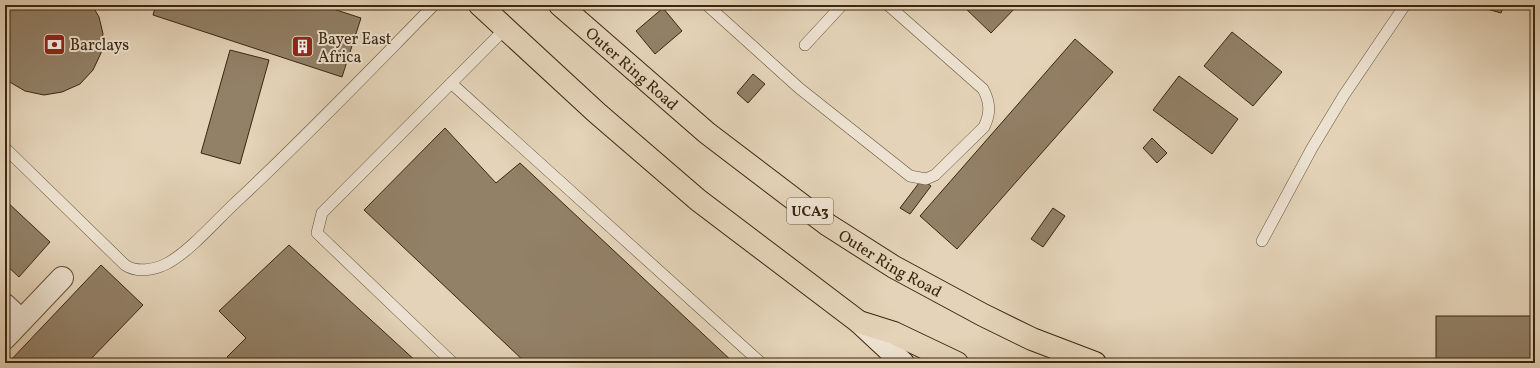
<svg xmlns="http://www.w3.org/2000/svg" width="1540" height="368" viewBox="0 0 1540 368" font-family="Vollkorn,serif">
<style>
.building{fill:#928067;stroke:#3a270f}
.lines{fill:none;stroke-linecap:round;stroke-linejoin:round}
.lane-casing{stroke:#645239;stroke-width:12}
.street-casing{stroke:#645239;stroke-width:24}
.secondary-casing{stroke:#3a270f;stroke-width:24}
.primary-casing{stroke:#3a270f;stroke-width:24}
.lane{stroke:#ede2d1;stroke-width:11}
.street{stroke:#ede2d1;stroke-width:22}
.secondary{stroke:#ede2d1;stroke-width:22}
.primary{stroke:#e4d3b8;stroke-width:22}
.labels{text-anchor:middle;stroke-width:4;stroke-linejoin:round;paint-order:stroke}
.shield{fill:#ede2d1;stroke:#705f49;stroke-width:1}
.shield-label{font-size:15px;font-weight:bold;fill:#3a270f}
.poi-label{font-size:16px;fill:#3a270f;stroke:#ede2d1;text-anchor:start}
.street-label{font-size:16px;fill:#3a270f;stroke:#ede2d1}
</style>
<rect width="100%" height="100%" fill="#e4d3b8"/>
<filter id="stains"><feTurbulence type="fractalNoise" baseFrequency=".005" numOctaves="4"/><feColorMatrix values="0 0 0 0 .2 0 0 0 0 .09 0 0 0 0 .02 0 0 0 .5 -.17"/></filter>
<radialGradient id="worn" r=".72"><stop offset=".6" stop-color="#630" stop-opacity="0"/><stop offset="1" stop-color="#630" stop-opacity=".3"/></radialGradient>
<g class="building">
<path d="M5 5H92L99 17 103 34 101 53 93 70 80 84 62 92 44 95 25 91 8 81 5 77Z"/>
<path d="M156 5H321L361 18 342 77 153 15Z"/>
<path d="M962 5H1018L991 33Z"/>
<path d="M1473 5H1504L1501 13Z"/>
<path d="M663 8 682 31 655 54 636 31Z"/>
<path d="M1232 32 1282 72 1253 106 1204 66Z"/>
<path d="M1075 39 1113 72 957 249 920 216Z"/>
<path d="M230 50 269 60 240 164 201 153Z"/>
<path d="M753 74 765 84 748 103 737 93Z"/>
<path d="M1179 76 1238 119 1212 154 1153 110Z"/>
<path d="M445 128 496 183 520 163 734 363H526L364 210Z"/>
<path d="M1152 138 1167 153 1157 163 1143 148Z"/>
<path d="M922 179 931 186 910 214 900 208Z"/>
<path d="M5 200 50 242 19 277 5 264Z"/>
<path d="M1053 208 1065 216 1043 247 1031 239Z"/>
<path d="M289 245 418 363H233L227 357 246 338 219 311Z"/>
<path d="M101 265 143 305 87 363H8Z"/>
<rect x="1436" y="316" width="99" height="47"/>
</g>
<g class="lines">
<defs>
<g id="lane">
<path d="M707 5 799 88 910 176 926 179 935 175 984 127C991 113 990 102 983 89L888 5"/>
<path d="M805 45 842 5"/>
<path d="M451 83 761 363"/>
<path d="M5 148 125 265C137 273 154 270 166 264 188 253 215 222 234 204 303 140 368 72 434 5"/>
<path d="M1262 241 1312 148 1344 95 1405 5"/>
<path d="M453 363 317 233 322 213 505 29"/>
</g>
<g id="street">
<path d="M5 305 21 320"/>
<path d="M5 338 62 278"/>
</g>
<path id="secondary" d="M859 322 903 363"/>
<g id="primary">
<path d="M480 5 597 113 698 200 859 322 894 333 957 363"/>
<path id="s1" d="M560 5 707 133 828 225 894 267 983 315 1032 339 1095 363"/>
</g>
</defs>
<use href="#lane" class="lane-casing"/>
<use href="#street" class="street-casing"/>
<use href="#secondary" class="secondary-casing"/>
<use href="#primary" class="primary-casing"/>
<use href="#lane" class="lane"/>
<use href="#street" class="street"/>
<use href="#secondary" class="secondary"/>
<use href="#primary" class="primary"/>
</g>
<defs>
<symbol id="bank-square" viewBox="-11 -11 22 22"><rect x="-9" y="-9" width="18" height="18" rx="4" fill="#8f2418" stroke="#ede2d1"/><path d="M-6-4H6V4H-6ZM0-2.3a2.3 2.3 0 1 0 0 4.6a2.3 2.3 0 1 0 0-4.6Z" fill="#fff"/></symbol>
<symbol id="building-square" viewBox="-11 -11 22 22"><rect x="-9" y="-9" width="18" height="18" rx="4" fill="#8f2418" stroke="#ede2d1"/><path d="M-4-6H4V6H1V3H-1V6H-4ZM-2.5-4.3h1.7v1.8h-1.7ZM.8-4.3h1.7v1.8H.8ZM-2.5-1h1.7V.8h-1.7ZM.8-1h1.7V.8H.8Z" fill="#fff"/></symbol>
</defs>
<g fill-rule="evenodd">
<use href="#bank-square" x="42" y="32" width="25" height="25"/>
<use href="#building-square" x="290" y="34" width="25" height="25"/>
</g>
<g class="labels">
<rect class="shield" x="787" y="198" width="46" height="26" rx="3"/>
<g class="shield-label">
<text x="810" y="216">UCA3</text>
</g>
<g class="poi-label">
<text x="318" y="44">Bayer East<tspan x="318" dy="18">Africa</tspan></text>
<text x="70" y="50">Barclays</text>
</g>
<g class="street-label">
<text dy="6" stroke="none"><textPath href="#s1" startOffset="96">Outer Ring Road</textPath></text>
<text dy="6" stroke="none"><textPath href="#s1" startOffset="420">Outer Ring Road</textPath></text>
</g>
</g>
<rect width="1540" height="368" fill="none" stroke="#e4d3b8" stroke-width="20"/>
<rect x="6" y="6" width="1528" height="356" fill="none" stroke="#3a270f" stroke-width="2"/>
<rect x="10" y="10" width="1520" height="348" fill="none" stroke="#3a270f"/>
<rect width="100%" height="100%" filter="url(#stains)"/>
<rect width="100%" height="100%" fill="url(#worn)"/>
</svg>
